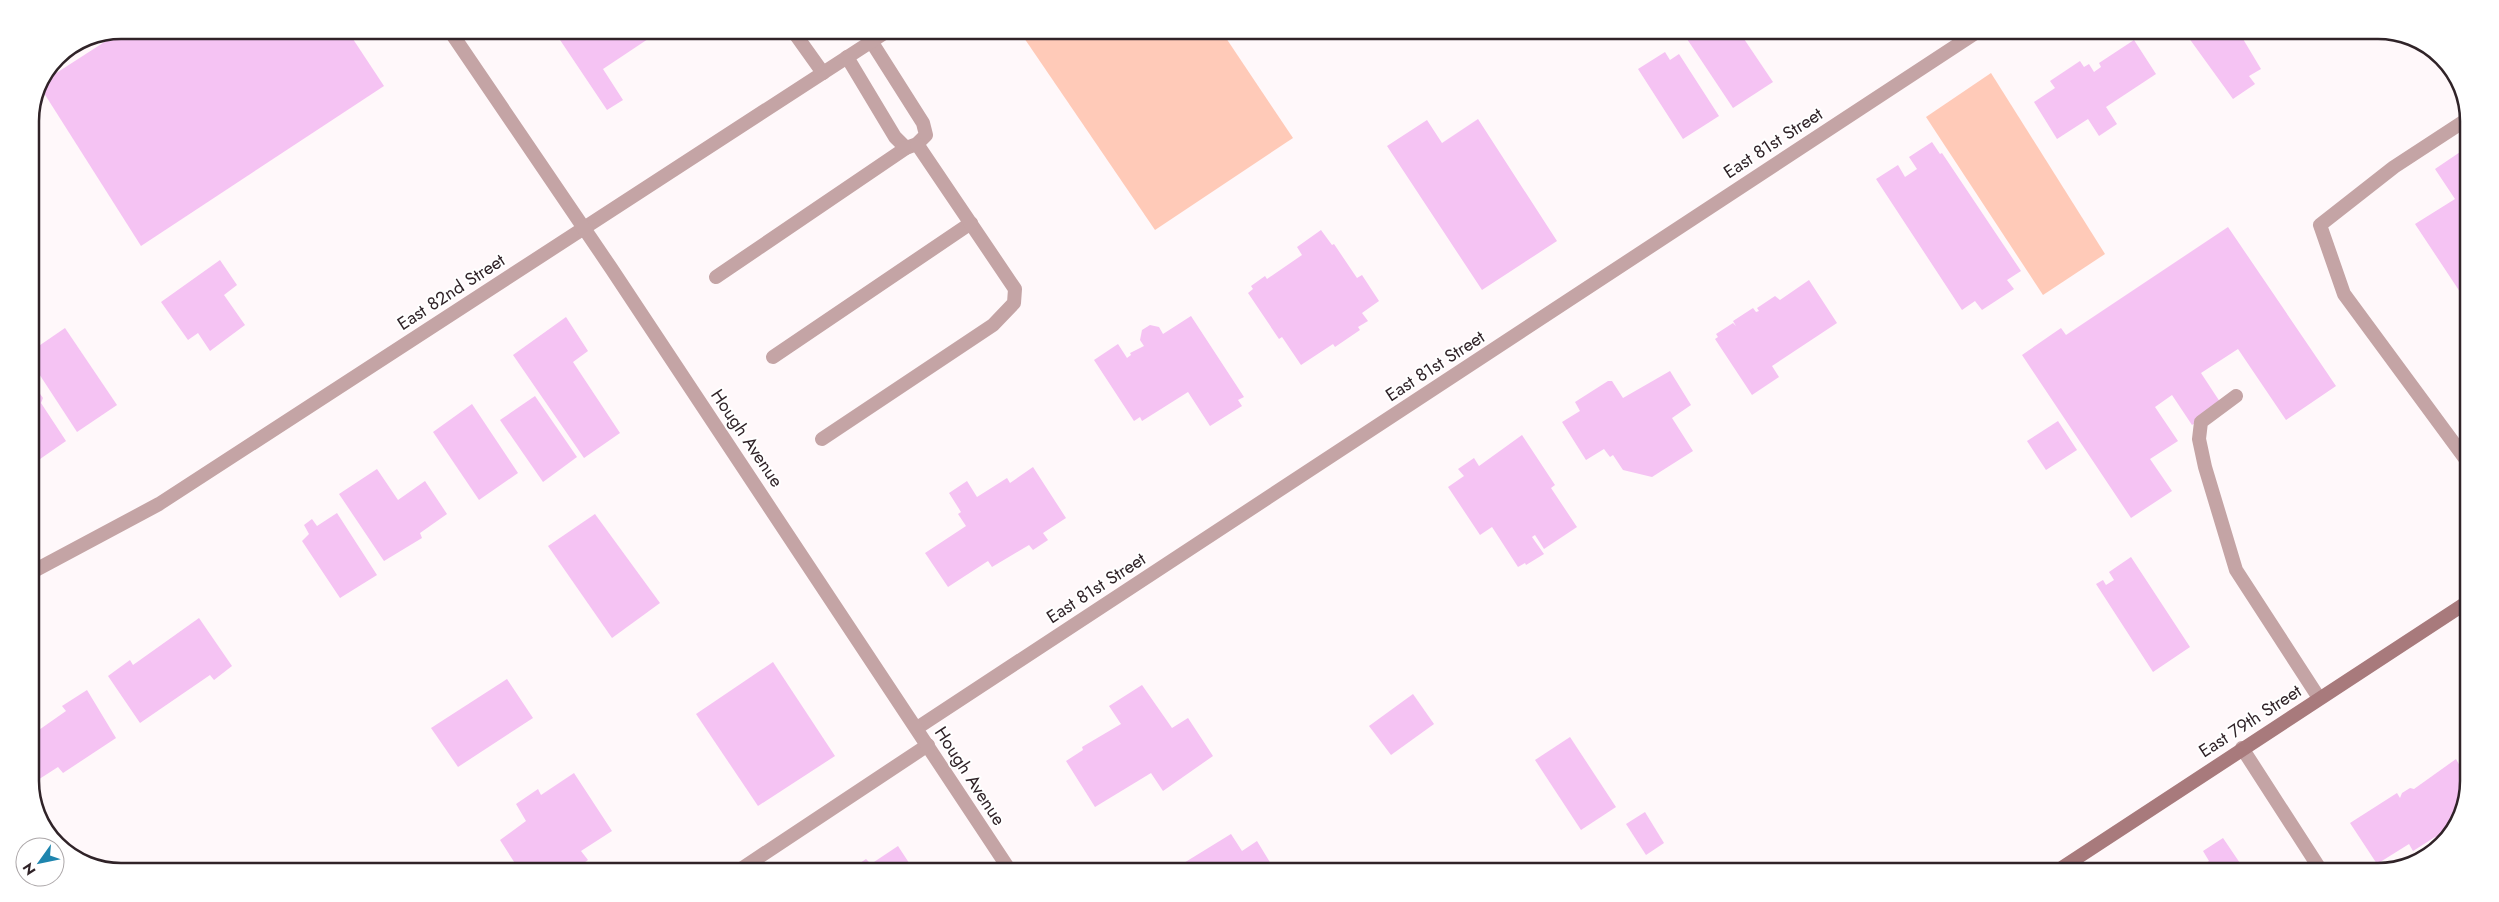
<svg xmlns="http://www.w3.org/2000/svg" width="2499" height="902" viewBox="0 0 2499 902" font-family="Jost,sans-serif">
<style>
.green{fill:#ffcab8}
.building{fill:#f5c3f3}
.lines{fill:none;stroke-linecap:round;stroke-linejoin:round}
.service{stroke:#c4a4a5;stroke-width:14}
.minor{stroke:#c4a4a5;stroke-width:14}
.tertiary{stroke:#c4a4a5;stroke-width:14}
.secondary{stroke:#a87a7c;stroke-width:14}
.labels{text-anchor:middle;stroke-width:4;stroke-linejoin:round;paint-order:stroke}
.street-label{font-size:18px;fill:#302328;stroke:#fff}
.rim{fill:none;stroke:#302328;stroke-width:2.5}
</style>
<rect width="100%" height="100%" fill="#fff8fa"/>
<g class="green">
<path d="M1020 32H1222L1293 138 1155 230Z"/>
<path d="M1991 73 2105 254 2043 295 1926 117Z"/>
</g>
<g class="building">
<path d="M123 30H347L384 86 141 246 42 90 47 79Z"/>
<path d="M554 31H660L603 69 623 100 607 110Z"/>
<path d="M1683 33H1740L1773 82 1733 108Z"/>
<path d="M2186 34H2240L2261 69 2249 76 2255 84 2233 99Z"/>
<path d="M2134 40 2156 74 2106 107 2117 124 2099 136 2088 119 2057 139 2034 102 2055 88 2050 81 2080 61 2084 67 2089 64 2094 72 2101 67 2099 63Z"/>
<path d="M1665 52 1670 60 1679 54 1719 116 1683 139 1638 69Z"/>
<path d="M1478 119 1557 241 1482 290 1387 146 1427 120 1442 143Z"/>
<path d="M1932 142 1940 154 1942 153 2021 271 2007 280 2014 289 1982 310 1975 301 1962 310 1876 179 1898 165 1905 177 1917 169 1909 157Z"/>
<path d="M2469 146 2468 304 2415 224 2455 199 2435 169Z"/>
<path d="M2228 227 2336 386 2286 420 2238 349 2201 373 2222 405 2192 425 2172 395 2155 407 2178 441 2150 459 2172 491 2131 518 2022 355 2061 328 2066 335Z"/>
<path d="M1321 230 1332 245 1334 244 1357 278 1362 275 1379 301 1362 313 1368 321 1358 327 1360 330 1335 347 1333 344 1301 365 1282 337 1279 339 1248 293 1253 289 1251 286 1265 276 1267 279 1302 255 1297 247Z"/>
<path d="M220 260 237 285 224 295 245 325 210 351 198 333 188 340 161 302Z"/>
<path d="M1809 280 1837 323 1772 366 1779 377 1752 395 1715 339 1718 337 1716 334 1733 323 1736 326 1733 321 1753 308 1756 312 1759 311 1757 308 1775 296 1780 300Z"/>
<path d="M1191 316 1244 397 1238 400 1242 406 1210 426 1188 392 1142 421 1140 417 1134 421 1094 360 1118 344 1127 358 1131 355 1130 353 1144 346 1140 340 1142 330 1150 325 1159 327 1163 334Z"/>
<path d="M566 317 588 351 573 362 620 433 584 458 513 355Z"/>
<path d="M65 328 117 405 77 432 30 360V352Z"/>
<path d="M1670 371 1691 405 1672 418 1693 451 1652 477 1623 470 1613 455 1610 457 1604 449 1586 460 1562 422 1580 411 1575 402 1608 381H1612L1623 398Z"/>
<path d="M30 380 43 398 41 403 66 441 30 466Z"/>
<path d="M535 396 577 457 543 482 500 420Z"/>
<path d="M472 404 518 473 479 500 433 432Z"/>
<path d="M2058 421 2077 450 2046 470 2027 441Z"/>
<path d="M1522 435 1555 485 1551 488 1577 527 1544 549 1535 535 1532 537 1544 554 1526 565 1525 563 1518 567 1492 527 1480 535 1448 487 1464 476 1458 469 1474 458 1479 466Z"/>
<path d="M1033 467 1066 518 1043 533 1048 540 1033 550 1029 545 992 567 988 561 948 587 925 553 966 526 958 514 961 512 949 493 967 481 977 497 1007 478 1010 483Z"/>
<path d="M377 469 398 500 425 481 447 514 420 533 422 538 384 561 339 494Z"/>
<path d="M337 513 377 575 340 598 302 541 309 534 304 525 312 519 317 526Z"/>
<path d="M595 514 660 603 612 638 548 546Z"/>
<path d="M2131 557 2190 647 2153 672 2096 584 2103 580 2106 585 2114 580 2109 572Z"/>
<path d="M199 618 232 666 214 680 210 675 140 723 108 676 130 660 133 665Z"/>
<path d="M773 662 835 756 758 806 696 714Z"/>
<path d="M507 679 533 718 458 767 431 728Z"/>
<path d="M1142 685 1172 728 1188 718 1213 756 1163 791 1151 773 1095 807 1066 761 1083 750 1082 747 1121 724 1109 706Z"/>
<path d="M87 690 116 738 63 773 58 767 30 785V729L33 728 36 732 66 711 62 706Z"/>
<path d="M1413 694 1434 724 1391 755 1369 726Z"/>
<path d="M1570 737 1616 807 1581 830 1535 760Z"/>
<path d="M2456 759 2464 773V810L2440 844 2435 837 2413 851 2409 844 2377 864 2350 823 2397 793 2400 798 2402 793 2410 788 2414 789Z"/>
<path d="M574 773 612 831 581 851 588 860 577 868 574 864 568 868H518L500 840 526 821 516 804 538 789 541 795Z"/>
<path d="M1645 812 1664 843 1646 855 1626 824Z"/>
<path d="M1231 834 1242 851 1257 841 1271 864 1262 870 1174 869Z"/>
<path d="M2223 838 2246 872H2192L2209 861 2203 851Z"/>
<path d="M898 846 913 869H851L866 859 871 864Z"/>
</g>
<g class="lines">
<g class="service">
<path d="M793 31 823 73"/>
<path d="M847 57 895 137 906 148 917 144 926 135 923 123 871 41"/>
<path d="M716 277 906 148"/>
<path d="M773 357 971 223"/>
<path d="M2236 396 2201 422 2199 439 2205 467 2236 570 2319 698"/>
<path d="M822 439 993 325 1014 303 1015 289 917 144"/>
<path d="M2467 461 2344 294 2320 225 2394 167 2469 118"/>
</g>
<g class="minor">
<path d="M30 573 159 504 886 32"/>
<path d="M917 728 1974 34"/>
<path d="M2242 748 2322 872"/>
<path d="M741 869 928 745"/>
</g>
<path class="tertiary" d="M450 31 611 268 1009 869"/>
<path class="secondary" d="M2057 871 2466 603"/>
</g>
<g class="labels">
<g class="street-label">
<text transform="translate(1773 143) rotate(-33)" y="6">East 81st Street</text>
<text transform="translate(451 292) rotate(-33)" y="6">East 82nd Street</text>
<text transform="translate(1435 366) rotate(-33)" y="6">East 81st Street</text>
<text transform="translate(747 438) rotate(56)" y="6">Hough Avenue</text>
<text transform="translate(1096 588) rotate(-33)" y="6">East 81st Street</text>
<text transform="translate(2250 721) rotate(-33)" y="6">East 79th Street</text>
<text transform="translate(970 776) rotate(57)" y="6">Hough Avenue</text>
</g>
</g>
<path d="M0 0H2499V902H0ZM121 39H2378A82 82 0 0 1 2460 121V781A82 82 0 0 1 2378 863H121A82 82 0 0 1 39 781V121A82 82 0 0 1 121 39Z" fill="#fff" fill-rule="evenodd"/>
<path class="rim" d="M121 39H2378A82 82 0 0 1 2460 121V781A82 82 0 0 1 2378 863H121A82 82 0 0 1 39 781V121A82 82 0 0 1 121 39Z"/>
<g transform="translate(40 862) rotate(237)"><circle r="24" fill="#ffffff" stroke="#aca7a9"/>
<path d="M0-4L9 19L0 12L-9 19Z" fill="#1e85ae"/>
<text y="-8" font-size="14" font-weight="bold" text-anchor="middle" fill="#302328">N</text>
</g>
</svg>
